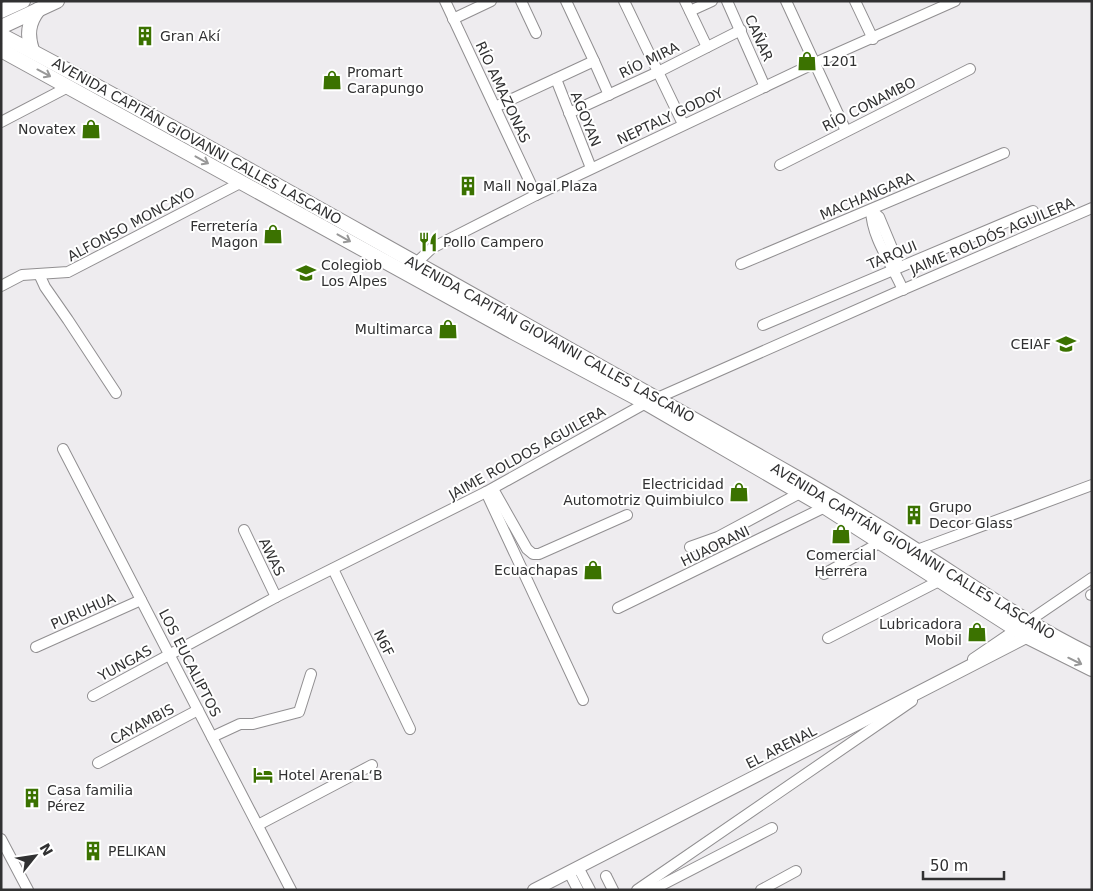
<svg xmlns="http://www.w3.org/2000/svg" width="1093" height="891" viewBox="0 0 1093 891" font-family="'DejaVu Sans',sans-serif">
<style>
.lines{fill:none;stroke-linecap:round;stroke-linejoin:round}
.minor-casing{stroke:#918f91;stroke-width:12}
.tertiary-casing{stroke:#918f91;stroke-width:14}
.secondary-casing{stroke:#918f91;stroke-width:16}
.minor{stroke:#fff;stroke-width:10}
.tertiary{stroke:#fff;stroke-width:12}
.secondary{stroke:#fff;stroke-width:14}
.oneway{stroke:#989898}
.labels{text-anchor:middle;stroke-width:4;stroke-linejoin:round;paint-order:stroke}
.poi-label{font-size:14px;fill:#313132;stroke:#fff;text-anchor:start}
.street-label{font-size:14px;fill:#313132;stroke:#fff}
</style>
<rect width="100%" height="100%" fill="#eeecef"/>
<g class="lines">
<defs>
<g id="minor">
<path d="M445 1 536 195"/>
<path d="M521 1 536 33"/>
<path d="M566 1 594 61 609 95"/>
<path d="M624 1 683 124"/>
<path d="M685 1 707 47"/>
<path d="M727 1 765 87"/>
<path d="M786 1 846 131"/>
<path d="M855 1 873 39"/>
<path d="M690 11 712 1"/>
<path d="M453 19 491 1"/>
<path d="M556 79 591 168"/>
<path d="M495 107 594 61"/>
<path d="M569 113 658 72 741 30"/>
<path d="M1 122 70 86"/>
<path d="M780 165 970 69"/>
<path d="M871 210C872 239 892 264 903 290"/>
<path d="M871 210 879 217 897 260 894 269"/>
<path d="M741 264 1004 153"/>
<path d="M412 267 432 248 536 195 815 63 955 1"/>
<path d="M39 274 45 287 68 320 116 393"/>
<path d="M1 286 22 275 68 272 242 182"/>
<path d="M763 325 1033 211"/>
<path d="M63 449 291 890"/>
<path d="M493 489 527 549 533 554H539L627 515"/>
<path d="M486 492 583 700"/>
<path d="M244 530 276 597"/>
<path d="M690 547 718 537 800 493"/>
<path d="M917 550 1092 485"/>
<path d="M333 569 410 729"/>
<path d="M824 574 881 542"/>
<path d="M1091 595H1092"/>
<path d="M618 608 825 507"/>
<path d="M828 638 941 580"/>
<path d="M36 647 141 600"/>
<path d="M973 659 1092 578"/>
<path d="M93 696 276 597 486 492 646 403 895 293 1092 208"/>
<path d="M212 737 240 724H253L299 712 311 674"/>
<path d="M98 763 198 710"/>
<path d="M258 825 372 765"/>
<path d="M1 839 28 890"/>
<path d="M578 867 590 890"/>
<path d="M569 872 578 890"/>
<path d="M606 876 613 890"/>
<path d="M637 890 912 701"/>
<path d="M652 890 772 828"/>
<path d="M761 890 796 871"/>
</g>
<path id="tertiary" d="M534 890 1034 633"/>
<g id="secondary">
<path d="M1 11 23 1"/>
<path d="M1 27 57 1"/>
<path d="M1 35C146 111 289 192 432 272 557 343 682 412 806 483 844 505 882 528 919 552 977 589 1030 626 1092 656"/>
<path d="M1 50 515 333 646 403 825 507 1028 637 1092 669"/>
<path d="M32 50C27 35 28 23 38 10"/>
</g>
</defs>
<use href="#minor" class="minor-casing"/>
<use href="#tertiary" class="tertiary-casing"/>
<use href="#secondary" class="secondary-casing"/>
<use href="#minor" class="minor"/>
<use href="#tertiary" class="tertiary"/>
<use href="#secondary" class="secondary"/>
</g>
<defs><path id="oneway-shaft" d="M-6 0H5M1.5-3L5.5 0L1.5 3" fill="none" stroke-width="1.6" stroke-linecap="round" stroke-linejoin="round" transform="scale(1.25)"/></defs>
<g class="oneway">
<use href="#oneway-shaft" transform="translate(44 73) rotate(28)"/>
<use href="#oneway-shaft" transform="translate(202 160) rotate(29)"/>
<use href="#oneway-shaft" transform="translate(344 238) rotate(29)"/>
<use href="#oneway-shaft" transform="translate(1075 661) rotate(26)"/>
</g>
<defs>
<symbol id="building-bare" viewBox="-9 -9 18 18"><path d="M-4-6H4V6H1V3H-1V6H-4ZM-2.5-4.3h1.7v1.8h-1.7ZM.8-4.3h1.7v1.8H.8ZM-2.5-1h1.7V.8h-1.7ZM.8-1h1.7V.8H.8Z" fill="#3b7200" stroke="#fff" stroke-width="2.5" paint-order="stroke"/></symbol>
<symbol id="shop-bare" viewBox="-9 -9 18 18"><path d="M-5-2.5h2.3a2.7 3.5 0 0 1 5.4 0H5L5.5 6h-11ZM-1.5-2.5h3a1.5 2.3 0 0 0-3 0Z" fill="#3b7200" stroke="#fff" stroke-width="2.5" paint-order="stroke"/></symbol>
<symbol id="restaurant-bare" viewBox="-9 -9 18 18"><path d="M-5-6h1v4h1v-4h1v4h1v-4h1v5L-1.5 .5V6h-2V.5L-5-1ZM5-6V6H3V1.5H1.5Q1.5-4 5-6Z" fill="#3b7200" stroke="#fff" stroke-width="2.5" paint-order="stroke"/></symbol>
<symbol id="school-bare" viewBox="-9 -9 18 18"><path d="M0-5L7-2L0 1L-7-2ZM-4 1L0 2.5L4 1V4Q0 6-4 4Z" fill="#3b7200" stroke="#fff" stroke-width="2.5" paint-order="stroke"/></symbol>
<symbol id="hotel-bare" viewBox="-9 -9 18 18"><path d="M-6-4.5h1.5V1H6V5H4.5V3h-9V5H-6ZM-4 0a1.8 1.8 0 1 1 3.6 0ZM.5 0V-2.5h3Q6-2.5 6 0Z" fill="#3b7200" stroke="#fff" stroke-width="2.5" paint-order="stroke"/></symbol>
</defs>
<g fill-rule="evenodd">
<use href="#building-bare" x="131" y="22" width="28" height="28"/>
<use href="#shop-bare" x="793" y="47" width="28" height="28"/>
<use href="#shop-bare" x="318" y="66" width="28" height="28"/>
<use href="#shop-bare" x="77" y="115" width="28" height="28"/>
<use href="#building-bare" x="454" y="172" width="28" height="28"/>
<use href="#shop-bare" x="259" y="220" width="28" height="28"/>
<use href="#restaurant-bare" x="414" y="228" width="28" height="28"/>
<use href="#school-bare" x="292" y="259" width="28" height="28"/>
<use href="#shop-bare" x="434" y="315" width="28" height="28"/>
<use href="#school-bare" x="1052" y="330" width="28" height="28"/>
<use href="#shop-bare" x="725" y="478" width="28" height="28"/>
<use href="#building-bare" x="900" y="501" width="28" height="28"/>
<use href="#shop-bare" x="827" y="520" width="28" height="28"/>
<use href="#shop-bare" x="579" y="556" width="28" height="28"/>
<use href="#shop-bare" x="963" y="618" width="28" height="28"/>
<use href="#hotel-bare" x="249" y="761" width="28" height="28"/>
<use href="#building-bare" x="18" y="784" width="28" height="28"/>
<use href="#building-bare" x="79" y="837" width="28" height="28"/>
</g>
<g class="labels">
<g class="poi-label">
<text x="160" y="41">Gran Akí</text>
<text x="822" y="66">1201</text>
<text x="347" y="77">Promart<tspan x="347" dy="16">Carapungo</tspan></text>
<text x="76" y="134" text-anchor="end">Novatex</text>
<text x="483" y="191">Mall Nogal Plaza</text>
<text x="258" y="231" text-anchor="end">Ferretería<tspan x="258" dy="16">Magon</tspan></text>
<text x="443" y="247">Pollo Campero</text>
<text x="321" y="270">Colegiob<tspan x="321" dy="16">Los Alpes</tspan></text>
<text x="433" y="334" text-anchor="end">Multimarca</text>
<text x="1051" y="349" text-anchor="end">CEIAF</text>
<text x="724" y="489" text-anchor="end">Electricidad<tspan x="724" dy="16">Automotriz Quimbiulco</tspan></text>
<text x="929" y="512">Grupo<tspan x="929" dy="16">Decor Glass</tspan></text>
<text x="841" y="560" text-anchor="middle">Comercial<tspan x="841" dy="16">Herrera</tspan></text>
<text x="578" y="575" text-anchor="end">Ecuachapas</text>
<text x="962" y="629" text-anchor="end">Lubricadora<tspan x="962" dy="16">Mobil</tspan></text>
<text x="278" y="780">Hotel ArenaL‘B</text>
<text x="47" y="795">Casa familia<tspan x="47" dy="16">Pérez</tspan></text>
<text x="108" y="856">PELIKAN</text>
</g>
<g class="street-label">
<text transform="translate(759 38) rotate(66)" y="5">CAÑAR</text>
<text transform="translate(649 60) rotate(-26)" y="5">RÍO MIRA</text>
<text transform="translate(503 92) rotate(65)" y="5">RÍO AMAZONAS</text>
<text transform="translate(869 104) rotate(-27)" y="5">RÍO CONAMBO</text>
<text transform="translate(670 116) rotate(-25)" y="5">NEPTALY GODOY</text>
<text transform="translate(586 119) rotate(68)" y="5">AGOYAN</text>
<text transform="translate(197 141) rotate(29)" y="5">AVENIDA CAPITÁN GIOVANNI CALLES LASCANO</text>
<text transform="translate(867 196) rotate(-23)" y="5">MACHANGARA</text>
<text transform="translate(131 224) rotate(-28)" y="5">ALFONSO MONCAYO</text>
<text transform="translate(992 236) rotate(-23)" y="5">JAIME ROLDÓS AGUILERA</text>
<text transform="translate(892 255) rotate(-23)" y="5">TARQUI</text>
<text transform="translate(550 339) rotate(29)" y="5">AVENIDA CAPITÁN GIOVANNI CALLES LASCANO</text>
<text transform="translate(527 453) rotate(-29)" y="5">JAIME ROLDOS AGUILERA</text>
<text transform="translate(715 546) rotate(-26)" y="5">HUAORANI</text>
<text transform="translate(913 551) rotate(31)" y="5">AVENIDA CAPITÁN GIOVANNI CALLES LASCANO</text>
<text transform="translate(272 557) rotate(64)" y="5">AWAS</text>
<text transform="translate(83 611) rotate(-24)" y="5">PURUHUA</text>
<text transform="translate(384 643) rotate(64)" y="5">N6F</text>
<text transform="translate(125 663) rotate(-29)" y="5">YUNGAS</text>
<text transform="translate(190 663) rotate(63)" y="5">LOS EUCALIPTOS</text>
<text transform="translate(142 724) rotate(-28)" y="5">CAYAMBIS</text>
<text transform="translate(781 747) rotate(-27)" y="5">EL ARENAL</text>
</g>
</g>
<rect width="1093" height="891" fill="none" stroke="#313132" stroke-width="5"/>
<g transform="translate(35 856) rotate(60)" stroke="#ffffff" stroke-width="4" paint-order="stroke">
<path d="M0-4L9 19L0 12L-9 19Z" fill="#313132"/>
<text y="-8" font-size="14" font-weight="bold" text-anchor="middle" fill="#313132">N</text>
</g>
<path d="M923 871v8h81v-8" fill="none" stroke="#313132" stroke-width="2.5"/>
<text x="930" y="871" font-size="15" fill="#313132" stroke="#ffffff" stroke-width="4" paint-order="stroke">50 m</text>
</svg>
